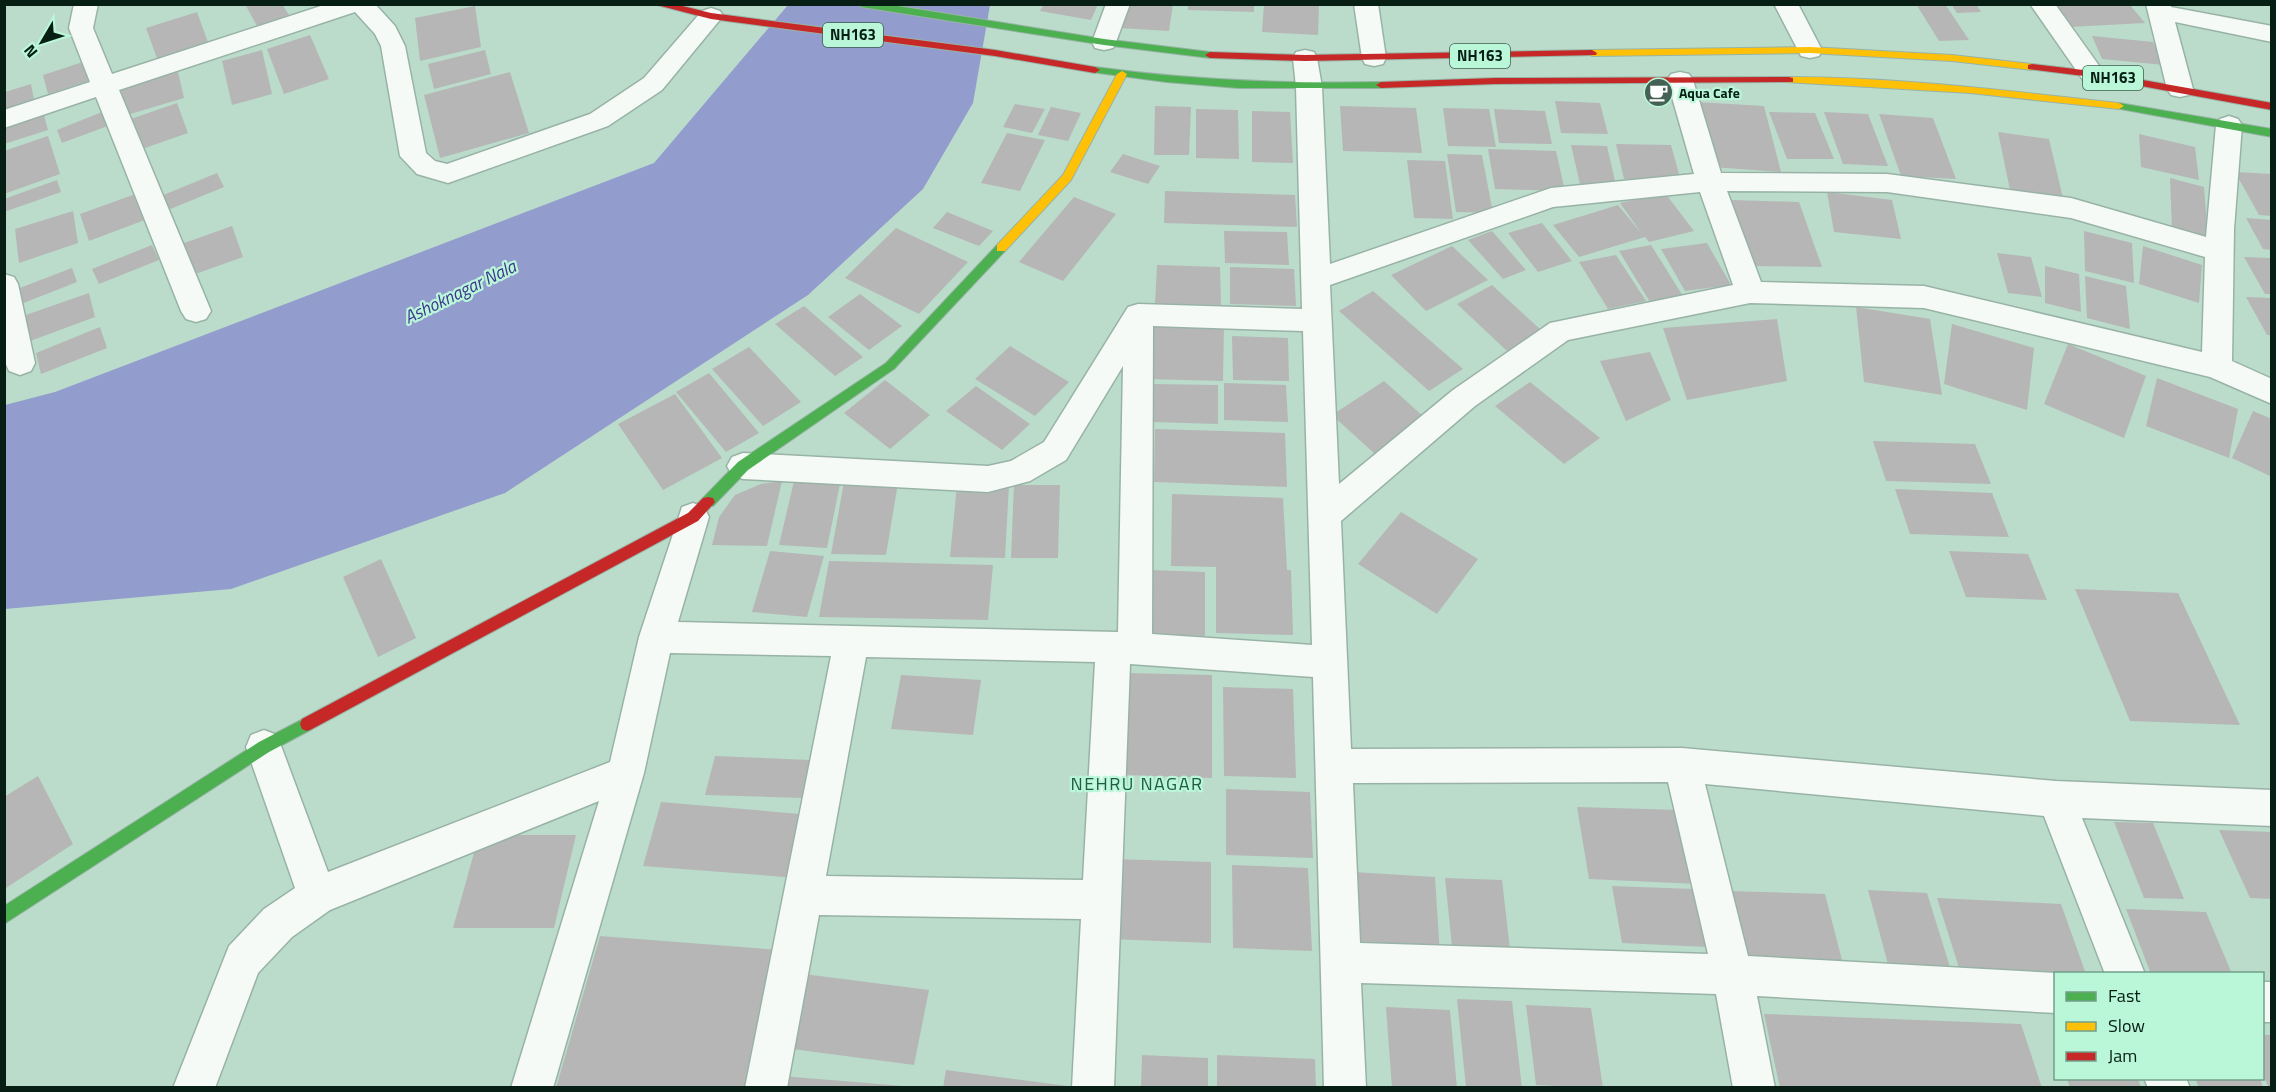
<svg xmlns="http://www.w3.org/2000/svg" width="2276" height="1092" viewBox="0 0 2276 1092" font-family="'Titillium Web',sans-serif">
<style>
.water{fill:#929ccd}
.building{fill:#b6b6b7}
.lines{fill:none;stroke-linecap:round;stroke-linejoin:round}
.street-casing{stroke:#98b3a6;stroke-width:3}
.fast-casing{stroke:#98b3a6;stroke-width:2}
.slow-casing{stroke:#98b3a6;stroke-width:2}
.jam-casing{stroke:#98b3a6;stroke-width:2}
.street{fill:#f5faf7;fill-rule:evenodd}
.fast{fill:#4caf50;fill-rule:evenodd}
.slow{fill:#ffc107;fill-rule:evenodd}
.jam{fill:#c62828;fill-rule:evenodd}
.labels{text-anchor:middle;stroke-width:4.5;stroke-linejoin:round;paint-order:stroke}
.far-poi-label{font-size:14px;font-weight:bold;fill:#061e14;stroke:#baf7d8;text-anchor:start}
.shield{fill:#baf7d8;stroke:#3c5f4f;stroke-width:1.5}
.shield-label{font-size:15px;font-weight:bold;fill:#061e14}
.water-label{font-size:18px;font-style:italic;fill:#3e3590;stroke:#baf7d8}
.neighbourhood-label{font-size:18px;letter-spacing:1.5px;fill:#205c42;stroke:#baf7d8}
</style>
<rect width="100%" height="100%" fill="#bbdccb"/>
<path class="water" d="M788 5H990L973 103 923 189 808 295 505 493 231 589 5 609V405L55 392 654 163Z"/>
<g class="building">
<path d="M245 4H282L289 15 257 26Z"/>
<path d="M1044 4H1098L1091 20 1040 11Z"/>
<path d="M1123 4H1173L1169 31 1119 28Z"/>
<path d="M1188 4H1254V12L1188 10Z"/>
<path d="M1264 4H1319L1318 35 1262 32Z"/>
<path d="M1916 4H1945L1969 40 1939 41Z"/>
<path d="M1951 4H1976L1981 12 1957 13Z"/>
<path d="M2052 5H2130L2145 23 2070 27Z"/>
<path d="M475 6 481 47 420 61 415 18Z"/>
<path d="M197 12 209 45 158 61 146 28Z"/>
<path d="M310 35 329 79 284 94 267 49Z"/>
<path d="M2092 36 2153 42 2164 65 2102 59Z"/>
<path d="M262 50 272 94 232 105 222 61Z"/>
<path d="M485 50 491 74 434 89 428 64Z"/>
<path d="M86 61 91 80 48 94 43 75Z"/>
<path d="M178 72 184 98 127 115 121 89Z"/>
<path d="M510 72 529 133 440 158 424 95Z"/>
<path d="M31 84 35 105 5 114V92Z"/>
<path d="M1555 101 1600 103 1608 134 1561 133Z"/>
<path d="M1697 102 1764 106 1781 172 1712 167Z"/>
<path d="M177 103 188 133 142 149 131 119Z"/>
<path d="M1015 104 1045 109 1032 133 1003 127Z"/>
<path d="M1155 106 1191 107 1189 155H1154Z"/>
<path d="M1340 106 1416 108 1422 153 1343 151Z"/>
<path d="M1051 107 1081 113 1068 141 1038 135Z"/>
<path d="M1443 108 1489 109 1496 147 1448 146Z"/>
<path d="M1196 109 1238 110 1239 159 1196 158Z"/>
<path d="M1494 109 1545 111 1552 144 1499 143Z"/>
<path d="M107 110 113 124 62 143 57 130Z"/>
<path d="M43 111 48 130 4 144V124Z"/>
<path d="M1252 111 1290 112 1293 163 1252 162Z"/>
<path d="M1769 112 1815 113 1834 159H1787Z"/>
<path d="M1824 112 1868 114 1888 166 1843 164Z"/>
<path d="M1879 114 1933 118 1956 179 1901 176Z"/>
<path d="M1998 132 2049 139 2063 198 2010 190Z"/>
<path d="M1007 133 1045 140 1020 191 981 183Z"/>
<path d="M2139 134 2195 147 2199 180 2141 167Z"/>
<path d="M48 136 60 174 4 194V151Z"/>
<path d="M1616 144 1671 145 1681 181 1624 179Z"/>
<path d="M1571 145 1607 146 1616 185 1580 184Z"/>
<path d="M1488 149 1556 151 1565 191 1495 189Z"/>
<path d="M1123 154 1160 166 1148 184 1110 172Z"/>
<path d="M1447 154 1482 155 1493 213 1456 212Z"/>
<path d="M1407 160 1445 161 1453 219 1414 218Z"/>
<path d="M2235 172 2272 174V216L2259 215Z"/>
<path d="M217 173 224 187 168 210 161 196Z"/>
<path d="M2170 178 2204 187 2208 238 2172 230Z"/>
<path d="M57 180 61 192 4 212V199Z"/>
<path d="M1165 191 1295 195 1297 227 1164 223Z"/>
<path d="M141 192 150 218 89 241 80 214Z"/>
<path d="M1827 192 1892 200 1901 239 1834 232Z"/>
<path d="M1665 193 1694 231 1649 242 1645 237 1579 257 1553 225 1618 205 1642 234 1620 203Z"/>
<path d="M1074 197 1116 214 1063 281 1019 262Z"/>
<path d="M1732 200 1799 202 1822 267 1754 266Z"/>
<path d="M73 211 78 243 19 263 15 229Z"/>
<path d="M947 212 993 231 979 246 933 228Z"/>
<path d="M2246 218 2272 220V250L2263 249Z"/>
<path d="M1542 223 1572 261 1538 272 1508 233Z"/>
<path d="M232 226 243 257 187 277 176 246Z"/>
<path d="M896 228 968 262 919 314 845 278Z"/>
<path d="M1224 231 1287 232 1289 265 1225 263Z"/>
<path d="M1492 231 1526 270 1503 279 1468 240Z"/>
<path d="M2084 231 2132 243 2134 283 2085 271Z"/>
<path d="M1707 243 1731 285 1685 291 1661 249Z"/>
<path d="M152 245 159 260 99 284 92 269Z"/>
<path d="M1651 245 1683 296 1650 302 1619 251Z"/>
<path d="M1452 246 1488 280 1426 311 1391 275Z"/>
<path d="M2143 246 2202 265 2199 303 2139 284Z"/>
<path d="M1997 253 2031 257 2042 297 2008 293Z"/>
<path d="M1616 255 1646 301 1608 309 1579 262Z"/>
<path d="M2244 257 2272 258V294H2265Z"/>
<path d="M1157 265 1220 267 1221 305 1155 304Z"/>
<path d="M2045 266 2079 274 2081 312 2045 303Z"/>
<path d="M1230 267 1294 269 1296 306 1230 304Z"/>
<path d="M72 268 77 282 21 304 17 289Z"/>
<path d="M2085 276 2126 286 2130 329 2087 318Z"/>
<path d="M1492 285 1542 331 1507 351 1457 304Z"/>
<path d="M1373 291 1463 369 1429 391 1339 311Z"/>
<path d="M89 293 95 317 22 344 17 318Z"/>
<path d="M860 294 902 326 869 350 828 317Z"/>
<path d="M2246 297 2272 298V335H2267Z"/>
<path d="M804 306 863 357 835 376 775 324Z"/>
<path d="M1856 307 1930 319 1942 395 1864 382Z"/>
<path d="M1777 319 1787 381 1687 400 1663 328Z"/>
<path d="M1952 324 2034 348 2027 410 1944 384Z"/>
<path d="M1146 325 1224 327 1223 381 1144 379Z"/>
<path d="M100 327 107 348 41 374 36 353Z"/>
<path d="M1232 336 1288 338 1289 381 1233 380Z"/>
<path d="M2068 344 2146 376 2124 438 2044 404Z"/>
<path d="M1010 346 1069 382 1035 416 975 379Z"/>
<path d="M749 347 801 402 763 426 712 369Z"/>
<path d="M1650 352 1671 400 1626 421 1600 361Z"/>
<path d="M709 373 759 433 726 452 676 392Z"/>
<path d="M2157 378 2238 409 2229 458 2146 426Z"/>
<path d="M885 380 930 415 890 449 844 413Z"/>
<path d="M1384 381 1425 418 1375 454 1332 415Z"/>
<path d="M1530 382 1600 438 1564 464 1495 406Z"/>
<path d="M1224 383 1286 385 1288 422 1224 420Z"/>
<path d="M1153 384 1218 385V424L1152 422Z"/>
<path d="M976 386 1030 424 1002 450 946 411Z"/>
<path d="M675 394 722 458 663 490 618 424Z"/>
<path d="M2253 411 2272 419V477L2232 458Z"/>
<path d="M1155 429 1285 433 1287 487 1154 482Z"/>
<path d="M1873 441 1975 444 1991 484 1886 481Z"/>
<path d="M782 481 767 546 712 545 719 517 735 495 761 484Z"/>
<path d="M794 481 840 484 827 548 779 545Z"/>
<path d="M844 482 898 483 886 555 831 554Z"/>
<path d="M957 485H1009L1005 558 950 557Z"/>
<path d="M1014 485H1060L1058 558H1011Z"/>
<path d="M1895 489 1992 493 2009 537 1910 534Z"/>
<path d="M1172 494 1283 498 1287 570H1291L1293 635 1216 633V567L1171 566Z"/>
<path d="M1401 512 1478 559 1437 614 1358 564Z"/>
<path d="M770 551 824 556 807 617 752 612Z"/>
<path d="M1949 551 2028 554 2047 600 1966 597Z"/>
<path d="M381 559 416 638 378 657 343 577Z"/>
<path d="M829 561 993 565 988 620 819 617Z"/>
<path d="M1151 570 1205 572V636L1148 634Z"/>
<path d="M2075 589 2178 593 2240 725 2130 721Z"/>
<path d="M1128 673 1212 675V778L1123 775Z"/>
<path d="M901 675 981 680 973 735 891 729Z"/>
<path d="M1223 687 1293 689 1296 778 1224 776Z"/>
<path d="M715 756 811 760 804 798 705 795Z"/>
<path d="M38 776 73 844 6 888 4 797Z"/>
<path d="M1226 789 1310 792 1313 858 1226 855Z"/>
<path d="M661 802 812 815 798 878 643 866Z"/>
<path d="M1577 807 1681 810 1697 884 1589 879Z"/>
<path d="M2114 822 2153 823 2184 899 2144 898Z"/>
<path d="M2219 830 2272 832V899L2250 898Z"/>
<path d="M479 835H576L554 928H453Z"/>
<path d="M1113 859 1211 862V943L1109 939Z"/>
<path d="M1232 865 1308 868 1312 951 1233 948Z"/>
<path d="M1353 872 1435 877 1440 954 1355 949Z"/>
<path d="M1445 878 1502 880 1511 958 1453 956Z"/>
<path d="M1612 886 1694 889 1707 947 1622 943Z"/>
<path d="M1868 890 1927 893 1950 967 1888 964Z"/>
<path d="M1728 891 1825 894 1843 964 1743 960Z"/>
<path d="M1937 898 2061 904 2086 974 1959 968Z"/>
<path d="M2126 909 2206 912 2232 974H2151Z"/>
<path d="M600 936 779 950 749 1088H556Z"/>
<path d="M796 973 929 990 914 1065 777 1047Z"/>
<path d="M1457 999 1512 1001 1522 1088H1466Z"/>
<path d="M1526 1005 1591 1008 1603 1088 1536 1085Z"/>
<path d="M1386 1007 1450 1010 1457 1088H1392Z"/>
<path d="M1764 1014 2021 1024 2042 1088H1780Z"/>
<path d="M2262 1035H2272V1088H2269L2262 1073Z"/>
<path d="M1142 1055 1208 1058V1088H1141Z"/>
<path d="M1217 1055 1315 1059 1316 1088H1217Z"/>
<path d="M946 1070 1068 1086V1088H943Z"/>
<path d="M782 1076 903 1086V1088H779Z"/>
<path d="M2067 1078H2138L2141 1088H2070Z"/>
<path d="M2195 1078H2260L2263 1088H2199Z"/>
</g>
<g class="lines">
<defs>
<g id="street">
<path d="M74 4H98L93 28 112 74 327 4H375L395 26 405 46 426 153 435 161 447 164 590 114 644 78 702 11 711 8 720 11 723 16 662 90 608 126 448 183 417 174 400 156 381 46 375 34 355 12 119 90 211 311 206 319 196 322 186 319 181 311 96 97 4 128V110L90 82 69 28Z"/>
<path d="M1106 4H1130L1116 42 1113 48 1104 50 1095 48 1092 42Z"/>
<path d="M1354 4H1378L1386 58 1383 64 1374 66 1365 64 1362 58Z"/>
<path d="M1774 4H1798L1822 50 1819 56 1810 58 1801 56Z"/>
<path d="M2030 4H2055L2105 74 2101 80 2092 82 2083 80Z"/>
<path d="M2146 4H2170L2171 7 2272 26V42L2175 22 2193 89 2189 95 2180 97 2171 95 2167 89Z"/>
<path d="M1305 50 1314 52 1317 58 1322 87 1330 264 1551 188 1694 174 1667 80 1671 74 1680 72 1689 74 1693 80 1721 173 1887 174 2071 198 2206 237 2216 125 2220 119 2229 116 2238 119 2242 125 2234 229 2232 361 2272 379V404L2210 377 1924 308 1750 303 1568 340 1475 406 1341 521 1351 749 1682 748 2056 781 2272 790V826L2082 818 2145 974H2105L2044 816 1705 784 1748 956 2056 973V1013L1757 996 1775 1088H1733L1716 994 1361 983 1366 1088H1324L1313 677 1130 664 1114 1088H1072L1081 919 819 915 787 1088H745L831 656 670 653 644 773 553 1088H511L599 801 330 910 292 937 258 973 215 1088H173L229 946 264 909 295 888 246 747 251 735 264 730 277 735 328 872 610 762 639 637 682 507 693 503 704 507 709 517 678 622 1118 632 1123 366 1066 460 1030 481 988 492 743 479 732 475 727 466 732 457 743 453 988 466 1011 461 1044 442 1128 307 1138 304 1302 309 1296 87 1293 58 1296 52ZM1727 191 1887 192 2071 218 2205 257 2202 352 1924 286 1761 282ZM1700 192 1733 285 1550 323 1453 390 1339 484 1330 285 1553 207ZM1153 326 1303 331 1312 645 1152 634ZM866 657 1095 662 1083 880 826 876ZM1668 782 1708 954 1360 943 1353 783Z"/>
<path d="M4 274 14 277 18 284 35 363 31 371 20 375 9 371 4 360Z"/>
<rect x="2262" y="982" width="10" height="40"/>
<path d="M2144 1078H2186L2190 1088H2148Z"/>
</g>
<g id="fast">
<path d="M857 4H885L1104 39 1210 52 1215 55 1210 58 1104 45 862 7Z"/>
<path d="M1095 67C1190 80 1285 84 1381 82L1386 85 1381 88H1238L1166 82 1091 72V68Z"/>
<path d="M2119 103 2272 129V137L2115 108 2114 106Z"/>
<path d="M1001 244 1007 248 1005 251 894 369 748 470 713 506H703L701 502 703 498 738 462 886 363 997 245Z"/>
<path d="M307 717 312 719 314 724 312 729 269 752 4 924V906L259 742Z"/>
</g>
<g id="slow">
<path d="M1810 47 1952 55 2032 64 2037 67 2032 70 1952 61 1810 53 1592 56 1587 53 1592 50Z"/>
<path d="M1122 71 1127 74 1071 180 1005 251H997V245L1063 175 1117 74Z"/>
<path d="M1789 77C1899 77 2009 91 2119 103L2124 106 2119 109 1970 93 1785 82V78Z"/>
</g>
<g id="jam">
<path d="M653 4H674L711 13 995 50 1095 67 1100 70 1095 73 995 56 711 19Z"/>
<path d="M1592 50 1597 53 1596 55 1305 61 1210 58 1205 55 1210 52 1305 55Z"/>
<path d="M2032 64 2092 71 2272 103V110L2092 77 2028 69V65Z"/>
<path d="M1789 77 1793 78V82L1495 84 1381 88 1376 85 1381 82 1495 78Z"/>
<path d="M708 497 713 498 715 502 698 521 312 729 307 731 302 729 300 724 302 719 688 513 703 498Z"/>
</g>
</defs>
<use href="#street" class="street-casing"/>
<use href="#fast" class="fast-casing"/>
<use href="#slow" class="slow-casing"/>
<use href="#jam" class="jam-casing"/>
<use href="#street" class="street"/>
<use href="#fast" class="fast"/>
<use href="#slow" class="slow"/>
<use href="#jam" class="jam"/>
</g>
<defs>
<symbol id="cafe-disc" viewBox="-11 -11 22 22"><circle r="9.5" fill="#456054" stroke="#baf7d8"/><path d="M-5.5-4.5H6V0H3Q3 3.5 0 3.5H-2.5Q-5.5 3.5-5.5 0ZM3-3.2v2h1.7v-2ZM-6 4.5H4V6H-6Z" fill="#fff"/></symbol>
</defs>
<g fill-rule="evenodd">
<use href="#cafe-disc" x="1642" y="76" width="33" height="33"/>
</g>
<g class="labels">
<g class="far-poi-label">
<text x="1679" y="98">Aqua Cafe</text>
</g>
<g class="shield">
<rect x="823" y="23" width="60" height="24" rx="4.5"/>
<rect x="1450" y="44" width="60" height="24" rx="4.5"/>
<rect x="2083" y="66" width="60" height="24" rx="4.5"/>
</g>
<g class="shield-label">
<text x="853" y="40">NH163</text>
<text x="1480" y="61">NH163</text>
<text x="2113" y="83">NH163</text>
</g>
<g class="water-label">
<text transform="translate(460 292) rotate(-26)" y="6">Ashoknagar Nala</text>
</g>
<g class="neighbourhood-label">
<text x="1137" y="790">NEHRU NAGAR</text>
</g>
</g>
<rect width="2276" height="1092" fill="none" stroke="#061e14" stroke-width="12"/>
<rect x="2054" y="972" width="210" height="108" fill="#baf7d8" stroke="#72a08a" stroke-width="1.5"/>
<rect x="2066" y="992" width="30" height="9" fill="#4caf50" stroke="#72a08a" stroke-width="1.5"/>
<text x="2108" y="1002" font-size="18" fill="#061e14">Fast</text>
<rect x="2066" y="1022" width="30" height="9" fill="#ffc107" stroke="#72a08a" stroke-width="1.5"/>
<text x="2108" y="1032" font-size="18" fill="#061e14">Slow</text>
<rect x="2066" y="1052" width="30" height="9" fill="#c62828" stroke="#72a08a" stroke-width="1.5"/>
<text x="2108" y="1062" font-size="18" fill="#061e14">Jam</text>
<g transform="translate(42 42) rotate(231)" stroke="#baf7d8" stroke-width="4.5" paint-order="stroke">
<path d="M0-4.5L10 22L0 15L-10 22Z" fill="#061e14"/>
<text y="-9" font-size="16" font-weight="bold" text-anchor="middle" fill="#061e14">N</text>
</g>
</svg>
